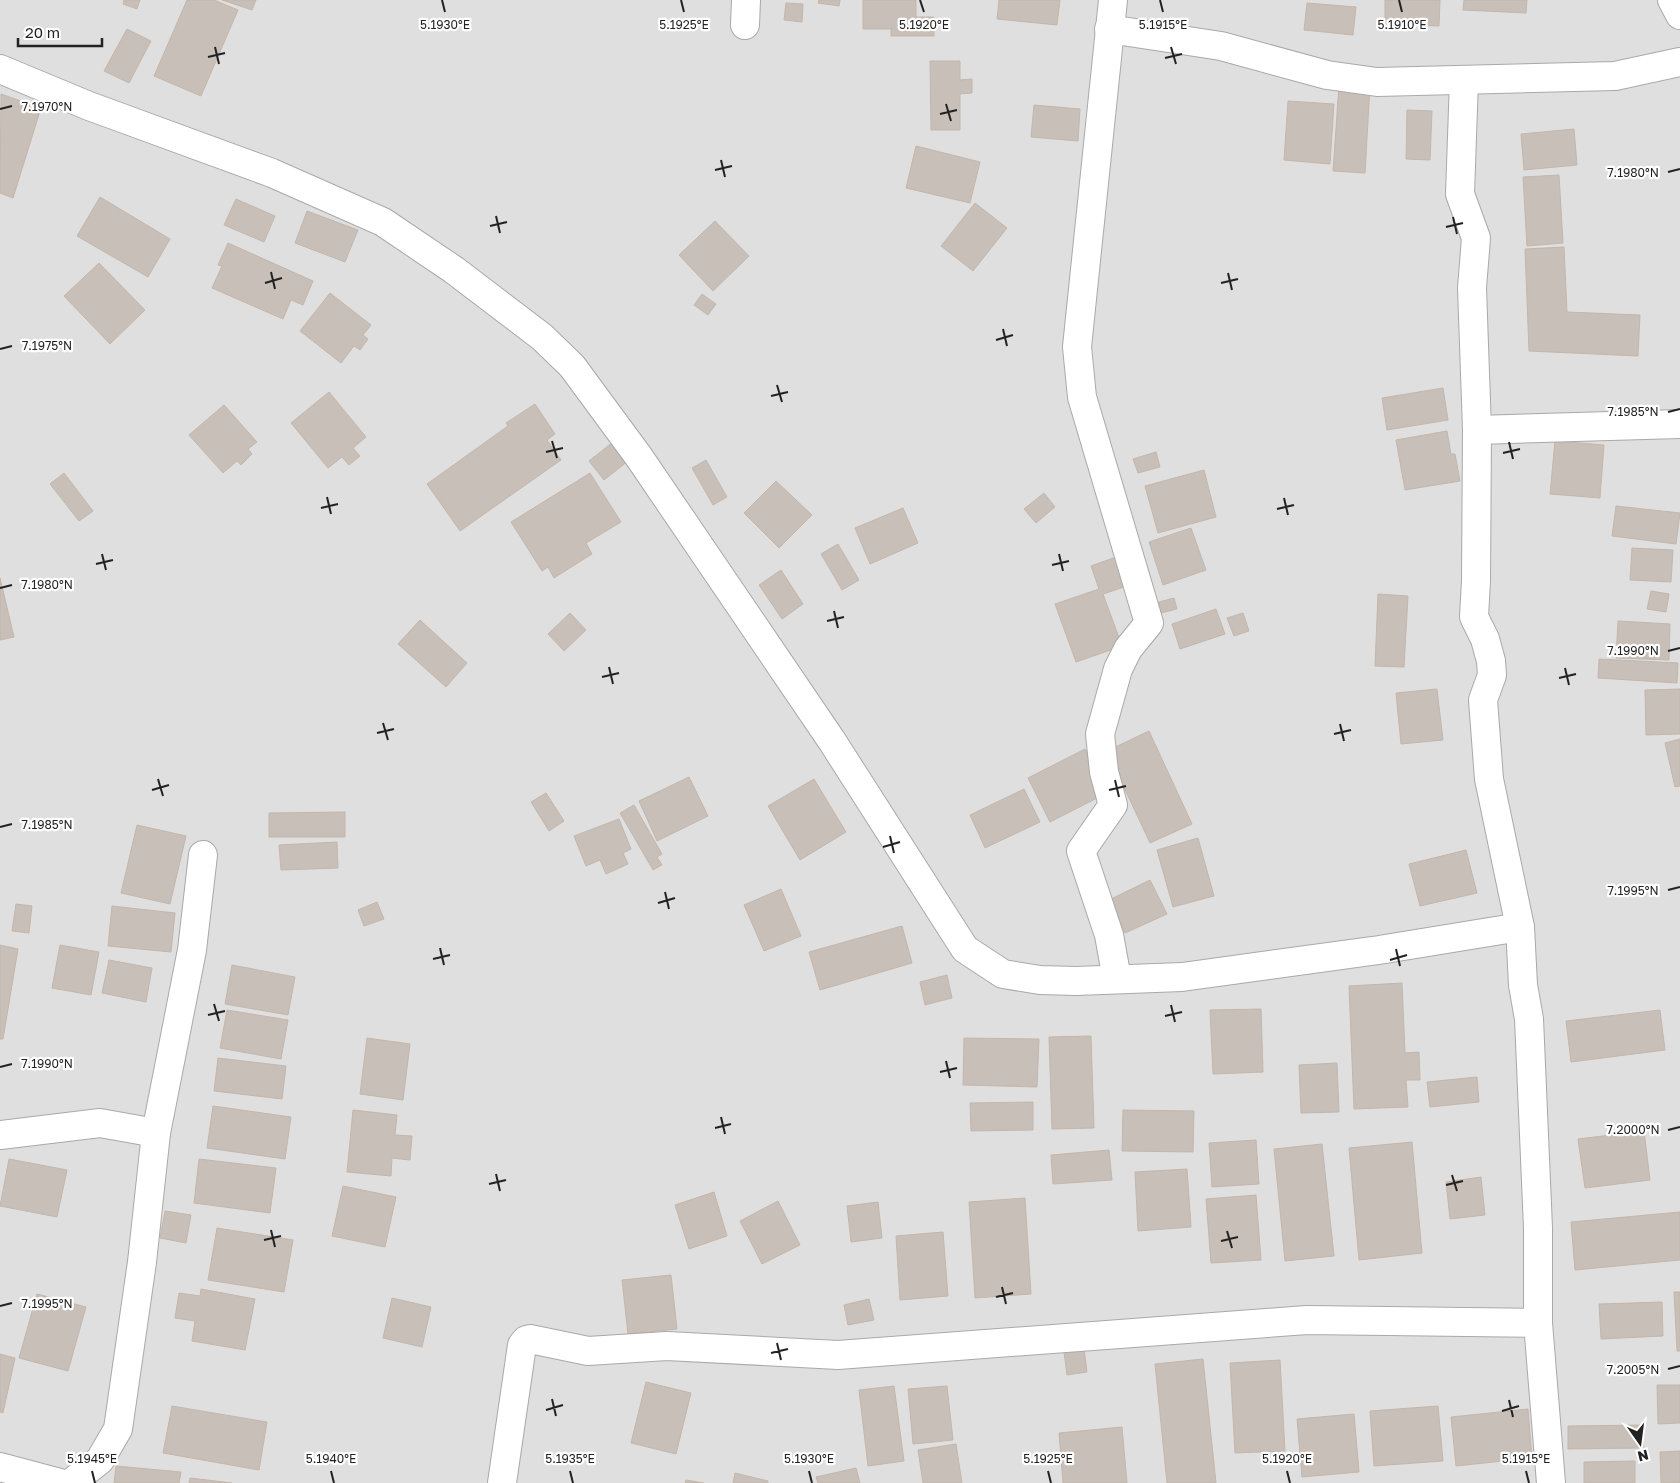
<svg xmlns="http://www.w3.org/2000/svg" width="1680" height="1483" viewBox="0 0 1680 1483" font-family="'Golos Text',sans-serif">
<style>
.residential{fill:#e0dfdf}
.building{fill:#c7bfb8;stroke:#c4b6ab}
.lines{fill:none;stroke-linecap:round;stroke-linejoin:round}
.minor-casing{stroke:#a9a9a9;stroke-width:30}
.minor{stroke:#fff;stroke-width:28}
.ticks{fill:none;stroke:#222;stroke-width:2}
.ticks-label{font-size:12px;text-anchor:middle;fill:#222;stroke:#fff;stroke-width:4.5;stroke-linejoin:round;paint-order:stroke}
</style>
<rect width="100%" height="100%" fill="#f2efe9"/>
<rect class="residential" x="0" y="0" width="1680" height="1483"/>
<g class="building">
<path d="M124 0H140L137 9 123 4Z"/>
<path d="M187 0H214L238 10 201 96 154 76Z"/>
<path d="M222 0H256L252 10Z"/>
<path d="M819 0H840L839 6 818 3Z"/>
<path d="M863 0H916V17H934V36H891V29H863Z"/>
<path d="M999 0H1060L1057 25 997 19Z"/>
<path d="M1385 0H1440L1439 26 1385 24Z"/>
<path d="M1464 0H1527L1526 13 1463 10Z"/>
<path d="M786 3 803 4 802 22 784 20Z"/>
<path d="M1307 3 1356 7 1353 35 1304 30Z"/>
<path d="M127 29 151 41 129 83 104 71Z"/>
<path d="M930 61H960V80L972 79V93L960 94V130H931Z"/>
<path d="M1339 85 1370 86 1365 173 1333 171Z"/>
<path d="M1 94 41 108 13 198 0 193Z"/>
<path d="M1288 101 1334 104 1330 164 1284 160Z"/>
<path d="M1034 105 1080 109 1078 141 1031 137Z"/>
<path d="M1407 110 1432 111 1430 160 1406 159Z"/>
<path d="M1574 129 1577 165 1524 170 1521 134Z"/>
<path d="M916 146 980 162 970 203 906 188Z"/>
<path d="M1559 175 1563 243 1527 246 1523 177Z"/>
<path d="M100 197 170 239 148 277 77 236Z"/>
<path d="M236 199 275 216 264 242 224 225Z"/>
<path d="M975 203 1007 228 973 271 941 246Z"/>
<path d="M307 211 358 230 345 262 295 243Z"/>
<path d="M715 221 749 256 713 291 679 255Z"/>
<path d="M228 243 313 281 303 305 291 300 283 319 212 288 222 266 218 265Z"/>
<path d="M1564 247 1567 312 1640 315 1638 356 1529 351 1525 249Z"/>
<path d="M99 263 145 310 110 344 64 296Z"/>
<path d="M330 293 371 325 363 335 368 339 360 350 354 346 341 363 300 331Z"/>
<path d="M702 294 716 304 708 315 694 305Z"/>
<path d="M1443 388 1448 420 1387 430 1382 398Z"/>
<path d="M329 392 366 437 353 448 360 456 349 465 342 457 328 468 291 423Z"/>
<path d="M535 404 555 434 547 440 561 460 460 531 427 484 508 426 506 423Z"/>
<path d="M224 405 257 442 248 449 252 454 241 465 237 461 223 473 189 435Z"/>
<path d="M1447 431 1451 454H1455L1460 481 1405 490 1396 440Z"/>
<path d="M1555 441 1604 445 1600 498 1550 494Z"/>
<path d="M613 442 628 461 604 480 589 461Z"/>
<path d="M1156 452 1160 467 1138 473 1133 459Z"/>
<path d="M706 460 727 497 713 505 692 468Z"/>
<path d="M1204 470 1216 517 1158 533 1145 486Z"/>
<path d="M64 473 93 511 79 521 50 484Z"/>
<path d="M590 473 621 522 586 543 592 554 554 578 548 567 542 571 511 522Z"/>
<path d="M776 481 812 515 779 548 744 513Z"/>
<path d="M1044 493 1055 507 1036 523 1024 509Z"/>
<path d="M1616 506 1680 513 1676 544 1612 536Z"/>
<path d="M903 508 918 543 870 564 855 528Z"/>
<path d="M1191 528 1206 570 1163 585 1149 542Z"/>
<path d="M838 544 859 580 842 590 821 554Z"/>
<path d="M1632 548 1673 550 1671 582 1630 580Z"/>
<path d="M1116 557 1127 586 1103 594 1122 646 1076 662 1055 604 1099 589 1091 566Z"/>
<path d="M781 570 803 604 782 619 759 585Z"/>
<path d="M0 578 14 637 0 640Z"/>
<path d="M1651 591 1669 594 1666 612 1647 609Z"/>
<path d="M1378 594 1408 596 1404 667 1375 666Z"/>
<path d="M1174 598 1177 609 1161 613 1159 602Z"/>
<path d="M1216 609 1225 634 1180 649 1172 624Z"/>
<path d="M570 613 586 630 564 651 548 634Z"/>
<path d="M1243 613 1249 631 1234 636 1227 618Z"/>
<path d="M420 620 467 663 446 687 398 644Z"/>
<path d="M1618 621 1670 624 1669 660 1616 658Z"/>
<path d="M1599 659 1678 663 1677 683 1598 678Z"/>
<path d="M1437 689 1443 740 1401 744 1396 693Z"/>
<path d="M1680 689V734L1646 735 1645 690Z"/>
<path d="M1149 731 1192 824 1150 843 1107 751Z"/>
<path d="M1680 739V786L1675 787 1665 743Z"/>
<path d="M1085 749 1107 793 1050 822 1028 778Z"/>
<path d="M689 777 708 816 657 841 639 801Z"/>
<path d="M814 779 846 832 800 860 768 806Z"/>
<path d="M1024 789 1040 822 985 848 970 815Z"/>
<path d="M546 793 564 821 549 831 531 802Z"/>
<path d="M634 805 662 854 657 857 662 865 653 870 620 813Z"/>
<path d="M345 812V837H269V813Z"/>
<path d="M619 819 631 849 623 853 628 864 606 874 600 860 586 866 574 836Z"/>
<path d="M137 825 186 836 170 904 121 893Z"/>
<path d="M1198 838 1214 896 1173 907 1157 850Z"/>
<path d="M337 842 338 868 281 870 279 845Z"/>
<path d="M1466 850 1477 893 1420 906 1409 864Z"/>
<path d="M1150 880 1167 914 1125 933 1109 900Z"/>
<path d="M781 889 801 936 764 951 744 905Z"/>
<path d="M377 902 384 919 364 926 358 910Z"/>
<path d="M16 904 32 906 29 933 12 931Z"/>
<path d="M112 906 175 913 171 952 108 946Z"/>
<path d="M902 926 912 963 820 990 809 952Z"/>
<path d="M0 945 18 949 3 1039H0Z"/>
<path d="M60 945 99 952 91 995 52 988Z"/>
<path d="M109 960 152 968 146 1002 102 993Z"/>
<path d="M232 965 295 977 288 1015 225 1004Z"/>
<path d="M947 975 952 998 925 1005 920 982Z"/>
<path d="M1402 983 1405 1053 1419 1052 1420 1080H1406L1408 1107 1354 1109 1349 986Z"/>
<path d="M1261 1009 1263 1072 1213 1074 1210 1010Z"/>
<path d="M227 1010 288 1020 281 1059 220 1048Z"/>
<path d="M1660 1010 1665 1050 1571 1062 1566 1021Z"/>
<path d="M1091 1036 1094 1128 1052 1129 1049 1037Z"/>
<path d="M367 1038 410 1044 403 1100 360 1094Z"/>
<path d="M964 1038 1039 1039 1037 1087 963 1085Z"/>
<path d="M218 1058 286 1066 282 1099 214 1091Z"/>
<path d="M1337 1063 1339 1112 1301 1113 1299 1065Z"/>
<path d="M1477 1077 1479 1102 1430 1107 1427 1082Z"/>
<path d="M1033 1102V1130L971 1131 970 1103Z"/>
<path d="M213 1106 291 1117 285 1159 207 1148Z"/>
<path d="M353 1110 397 1115 395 1135 412 1136 410 1160 392 1158 391 1176 347 1172Z"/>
<path d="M1123 1110 1194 1111 1193 1152 1122 1151Z"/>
<path d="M1644 1131 1650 1180 1585 1188 1578 1139Z"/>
<path d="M1256 1140 1259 1184 1212 1187 1209 1143Z"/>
<path d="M1412 1142 1422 1253 1359 1260 1349 1148Z"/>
<path d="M1322 1144 1334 1256 1285 1261 1274 1149Z"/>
<path d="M1109 1150 1112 1180 1053 1184 1051 1155Z"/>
<path d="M9 1159 67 1170 57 1217 0 1206Z"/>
<path d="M199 1159 276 1168 270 1213 194 1203Z"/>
<path d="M1187 1169 1191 1227 1138 1231 1135 1172Z"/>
<path d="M1481 1177 1485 1215 1450 1219 1446 1182Z"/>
<path d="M343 1186 396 1197 385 1247 332 1236Z"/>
<path d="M714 1192 727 1236 689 1249 675 1205Z"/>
<path d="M1256 1195 1261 1260 1211 1263 1206 1199Z"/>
<path d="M1025 1198 1031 1294 975 1298 969 1202Z"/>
<path d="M778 1201 800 1245 762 1264 740 1221Z"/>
<path d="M878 1202 882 1238 851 1242 847 1206Z"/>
<path d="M165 1211 191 1215 186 1243 160 1238Z"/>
<path d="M1680 1212V1260L1575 1270 1571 1222Z"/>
<path d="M217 1228 293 1240 284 1292 208 1280Z"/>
<path d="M943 1232 948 1296 900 1300 896 1236Z"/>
<path d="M671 1275 677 1329 628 1334 622 1280Z"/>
<path d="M201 1289 255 1299 245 1350 192 1341 195 1321 175 1318 179 1293 200 1296Z"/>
<path d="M1674 1292H1680V1351H1677Z"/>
<path d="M37 1294 86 1307 68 1371 19 1358Z"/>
<path d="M392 1298 431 1307 422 1347 383 1338Z"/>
<path d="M869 1299 874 1320 848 1325 844 1305Z"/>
<path d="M1662 1302 1663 1336 1601 1339 1599 1304Z"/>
<path d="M1084 1349 1087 1372 1067 1375 1064 1352Z"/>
<path d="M0 1354 15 1358 3 1413 0 1412Z"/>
<path d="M1203 1359 1216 1483H1167L1155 1364Z"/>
<path d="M1280 1360 1285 1451 1235 1453 1230 1363Z"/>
<path d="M646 1382 691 1393 676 1454 631 1443Z"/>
<path d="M1657 1385H1680V1423L1658 1424Z"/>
<path d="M894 1386 904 1461 868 1466 859 1390Z"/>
<path d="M947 1386 953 1440 913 1444 908 1389Z"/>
<path d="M172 1406 267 1422 259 1470 163 1453Z"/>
<path d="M1438 1406 1443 1461 1374 1466 1370 1411Z"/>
<path d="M1528 1409 1532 1458 1456 1466 1451 1417Z"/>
<path d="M1354 1414 1359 1472 1302 1477 1297 1419Z"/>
<path d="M1643 1425V1448L1568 1449V1426Z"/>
<path d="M1122 1427 1127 1483H1063L1059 1433Z"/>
<path d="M956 1444 962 1483H923L918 1450Z"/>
<path d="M1680 1451V1483H1661L1660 1452Z"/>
<path d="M1635 1461V1483H1584V1462Z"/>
<path d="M116 1466 181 1472 179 1483H114Z"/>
<path d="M856 1468 860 1483H818L816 1477Z"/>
<path d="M735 1473 768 1481V1483H733Z"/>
<path d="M190 1478 232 1483H189Z"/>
<path d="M686 1480 704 1483H685Z"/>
</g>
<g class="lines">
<defs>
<g id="minor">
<path d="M1113 0 1077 347 1082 397 1149 623 1128 649 1118 669 1100 734 1104 772 1113 805 1081 851 1109 935 1117 979"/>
<path d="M1672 0 1680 15"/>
<path d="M745 25 746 0"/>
<path d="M1109 29 1221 46 1327 75 1377 82 1615 76 1680 62"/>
<path d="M0 69 89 106 272 173 383 222 454 270 542 337 572 366 639 457 832 741 965 949 1003 974 1040 980 1076 981 1182 977 1379 950 1520 927"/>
<path d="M1464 80 1460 194 1476 238 1472 288 1477 430 1476 581 1474 617 1485 639 1491 661 1492 675 1483 700 1489 779 1520 927 1523 985 1529 1019 1538 1228V1323L1551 1483"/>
<path d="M1477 430 1680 424"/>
<path d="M0 1135 100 1123 156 1133"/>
<path d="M0 1467 60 1483"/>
<path d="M71 1483 100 1460 118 1429 142 1262 156 1133 192 950 203 855"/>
<path d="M502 1483 522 1345 526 1340 530 1339 588 1351 667 1346 838 1355 1307 1320 1538 1323"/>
</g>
</defs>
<use href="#minor" class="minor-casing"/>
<use href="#minor" class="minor"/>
</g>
<path class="ticks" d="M442 0 445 12M681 0 684 12M920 0 924 12M1160 0 1163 12M1399 0 1402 12M215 47 219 64M1171 47 1176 64M208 57 225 53M1165 58 1182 54M946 104 951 121M0 109 12 106M940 114 957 110M721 160 725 177M715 170 732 166M1668 172 1680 169M496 216 500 233M1453 217 1457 234M490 226 507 222M1446 227 1463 223M271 272 275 289M1228 273 1232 290M265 283 282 278M1221 283 1238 279M1003 329 1007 346M996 340 1013 335M0 349 12 346M777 385 782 402M771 396 788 392M1668 412 1680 409M552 441 557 458M1509 442 1513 459M546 452 563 448M1503 453 1520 449M327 497 331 514M1284 498 1288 515M321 508 338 504M1277 509 1294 505M102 554 106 570M1059 554 1063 571M96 564 113 560M1052 565 1069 561M0 588 12 585M834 611 838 628M827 621 844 617M1668 651 1680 648M609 667 613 684M1565 668 1569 685M602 677 619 673M1559 678 1576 674M383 723 388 740M1340 724 1344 741M377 733 394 729M1334 734 1351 730M158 779 163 796M1115 780 1119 797M152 790 169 785M1109 790 1126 786M0 827 12 824M890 836 894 853M883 847 900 842M1668 890 1680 887M665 892 669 909M658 903 675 898M440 948 444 965M1396 949 1400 966M433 959 450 955M1390 960 1407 955M214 1004 219 1021M1171 1005 1175 1022M208 1015 225 1011M1165 1016 1182 1012M946 1061 950 1078M0 1067 12 1064M940 1072 957 1068M721 1117 725 1134M715 1128 731 1124M1668 1130 1680 1127M496 1174 500 1191M1452 1175 1457 1191M489 1184 506 1180M1446 1185 1463 1181M271 1230 275 1247M1227 1231 1232 1248M264 1240 281 1236M1221 1241 1238 1237M1002 1287 1006 1304M996 1297 1013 1293M0 1306 12 1303M777 1343 781 1360M771 1353 788 1349M1668 1369 1680 1366M552 1399 556 1416M1509 1400 1513 1417M546 1410 563 1405M1502 1411 1519 1406M92 1471 95 1483M331 1471 334 1483M570 1471 573 1483M809 1471 812 1483M1048 1471 1051 1483M1287 1471 1290 1483M1526 1471 1529 1483"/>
<g class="ticks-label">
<text x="445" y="29">5.1930°E</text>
<text x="684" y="29">5.1925°E</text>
<text x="924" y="29">5.1920°E</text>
<text x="1163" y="29">5.1915°E</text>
<text x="1402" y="29">5.1910°E</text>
<text x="47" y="111">7.1970°N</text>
<text x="1633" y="177">7.1980°N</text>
<text x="47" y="350">7.1975°N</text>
<text x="1633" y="416">7.1985°N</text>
<text x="47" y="589">7.1980°N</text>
<text x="1633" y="655">7.1990°N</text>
<text x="47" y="829">7.1985°N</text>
<text x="1633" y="895">7.1995°N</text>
<text x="47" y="1068">7.1990°N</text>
<text x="1633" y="1134">7.2000°N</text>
<text x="47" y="1308">7.1995°N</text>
<text x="1633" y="1374">7.2005°N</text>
<text x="92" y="1463">5.1945°E</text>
<text x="331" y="1463">5.1940°E</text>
<text x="570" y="1463">5.1935°E</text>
<text x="809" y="1463">5.1930°E</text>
<text x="1048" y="1463">5.1925°E</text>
<text x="1287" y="1463">5.1920°E</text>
<text x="1526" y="1463">5.1915°E</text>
</g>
<g transform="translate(1640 1443) rotate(166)" stroke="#ffffff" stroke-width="4" paint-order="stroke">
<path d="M0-4L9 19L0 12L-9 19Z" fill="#222222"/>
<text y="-8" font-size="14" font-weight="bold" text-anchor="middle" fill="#222222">N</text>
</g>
<path d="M18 38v8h84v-8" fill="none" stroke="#222222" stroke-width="2.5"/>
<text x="25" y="38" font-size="15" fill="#222222" stroke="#ffffff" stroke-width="4" paint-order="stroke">20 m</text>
</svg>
